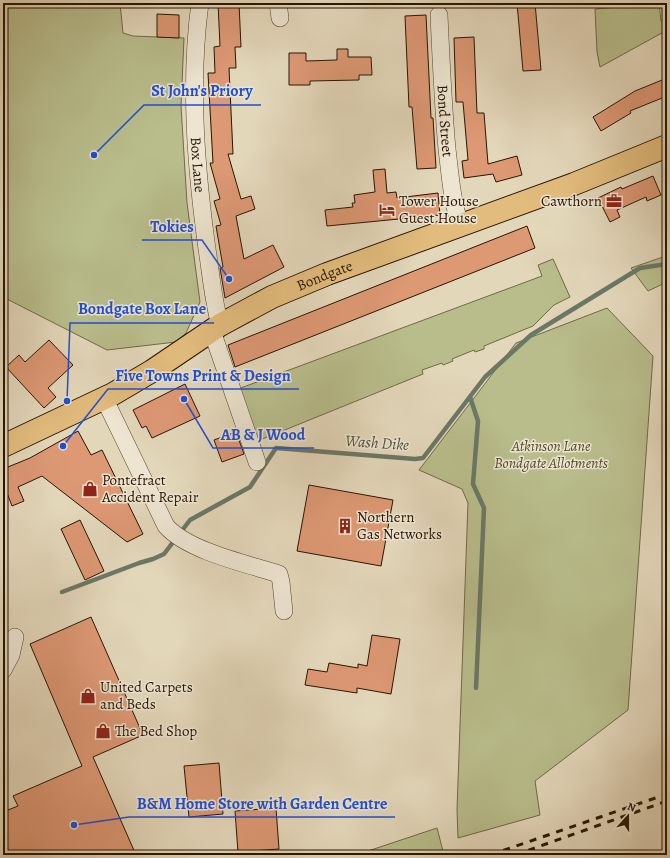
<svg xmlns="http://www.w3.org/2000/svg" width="670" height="858" viewBox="0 0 670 858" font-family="Alegreya,serif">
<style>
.green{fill:#b9bd8c;stroke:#706946}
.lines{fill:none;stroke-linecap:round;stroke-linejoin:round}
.stream{stroke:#6a7867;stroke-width:4.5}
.building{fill:#dd9874;stroke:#271500}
.minor-casing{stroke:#56462e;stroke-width:18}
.highway-casing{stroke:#271500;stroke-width:24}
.minor{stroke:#ede5d2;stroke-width:17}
.highway{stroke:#e2bc7d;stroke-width:22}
.rail{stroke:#271500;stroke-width:3;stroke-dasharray:7 7;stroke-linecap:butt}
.labels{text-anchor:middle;stroke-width:3;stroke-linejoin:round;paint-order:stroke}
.street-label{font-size:15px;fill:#271500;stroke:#ede5d2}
.poi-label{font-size:15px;fill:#271500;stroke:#ede5d2;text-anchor:start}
.park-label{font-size:15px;font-style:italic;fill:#53472a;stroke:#ede5d2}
.water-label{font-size:16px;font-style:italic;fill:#4e4f3c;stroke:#ede5d2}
.leader{fill:none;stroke:#1d4ed8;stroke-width:1.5}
.callout-dot{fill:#1d4ed8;stroke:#ede5d2;stroke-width:1.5}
.callout-label{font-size:16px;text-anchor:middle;font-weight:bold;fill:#1d4ed8;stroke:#ede5d2;stroke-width:3;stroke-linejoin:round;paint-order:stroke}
</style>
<rect width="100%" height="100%" fill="#e3d7ba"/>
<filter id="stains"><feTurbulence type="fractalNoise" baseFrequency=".005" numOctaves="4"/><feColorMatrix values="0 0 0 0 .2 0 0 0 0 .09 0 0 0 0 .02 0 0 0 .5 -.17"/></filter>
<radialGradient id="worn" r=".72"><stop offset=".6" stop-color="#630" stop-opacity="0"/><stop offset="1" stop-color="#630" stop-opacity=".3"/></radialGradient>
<g class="green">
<path d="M3 3H120L123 33 133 36 184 38 181 106 187 203 200 302 186 333 176 342 107 350 3 297Z"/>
<path d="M619 3H659L661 21 667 20V32L660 34 600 67 597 52 595 9 618 7Z"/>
<path d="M663 257H667V282L648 291 631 268Z"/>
<path d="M553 259 570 297 554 305 533 326 484 346V349L475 352 474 350 452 359 453 361 443 365 442 363 422 370 423 374 255 442 238 389 542 276 538 265Z"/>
<path d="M607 308 653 356 628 710 535 781 540 815 458 838 457 810 468 503 462 489 419 470 516 343Z"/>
<path d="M437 828 444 855H356Z"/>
</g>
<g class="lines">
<g class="stream">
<path d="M470 397 478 421 473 484 484 508 476 688"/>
<path d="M62 592 139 563 153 559 164 554 190 520 250 487 276 448 415 459 423 458 485 377 531 335 640 268 667 264"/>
</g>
</g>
<g class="building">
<path d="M218 3H239L241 47H235L236 68H229L233 154H228L241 199 251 196 255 209 236 216 244 259 273 245 284 267 225 298 220 268 223 267 216 226 221 225 214 201 220 199 210 163H213L208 73H215L214 47 220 46Z"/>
<path d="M517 3H535L541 70 523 71Z"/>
<path d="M157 14 179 15V38L157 37Z"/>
<path d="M426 15 431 118H433L436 168 417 169 412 107H409L405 16Z"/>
<path d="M474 37 477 113H484L488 164 517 156 522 175 496 182 493 174 464 178 462 161 468 160 463 102H456L454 38Z"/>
<path d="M337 49H348V57H371L372 75H359V80L310 81V85H289V53H306V61L337 60Z"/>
<path d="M667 78V96L630 111 631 113 601 131 593 117 635 91Z"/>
<path d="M385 169 387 193 396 192 397 198 438 193 440 215 327 226 325 210 353 207 352 203H355L354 195 375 192 373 170Z"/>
<path d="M653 176 661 195 647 201 646 197 617 210 620 217 610 222 598 198 621 187 622 189Z"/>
<path d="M527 226 535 248 235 367 228 345Z"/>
<path d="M49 340 73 365 48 388 56 397 44 408 6 367 19 355 25 362Z"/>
<path d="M185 384 200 416 152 438 146 426 142 428 133 410Z"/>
<path d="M78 431 91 455 102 450 143 534 127 542 42 476 18 487 24 501 12 506 7 493 3 494V469L30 458Z"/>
<path d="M236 432 244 454 222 462 214 440Z"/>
<path d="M309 485 393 500 381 566 297 551Z"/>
<path d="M80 520 104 571 85 580 61 529Z"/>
<path d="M91 617 143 735 93 757 136 855H3V812L18 806 13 796 82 766 30 644Z"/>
<path d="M372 635 400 639 391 694 357 688V693L305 685 308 669 327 672 329 663 358 668V664L367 666Z"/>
<path d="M219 763 223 814 189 817 184 766Z"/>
<path d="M276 808 279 849 238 852 235 811Z"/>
</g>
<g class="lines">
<defs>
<g id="minor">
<path id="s1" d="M200 3C189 84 196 169 207 249 211 274 213 300 220 325"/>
<path d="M278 3 280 18"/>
<path id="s2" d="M439 15C441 60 443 105 447 149 450 174 452 201 460 225"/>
<path d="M212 331 257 462"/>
<path d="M104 398 166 526C188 551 247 564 279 574L281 582 284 611"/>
<path d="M3 670 11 655 15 637"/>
</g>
<g id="highway">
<path id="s3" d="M3 446 113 394 152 371 220 325 272 297 327 274 574 184 667 146"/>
</g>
</defs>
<use href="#minor" class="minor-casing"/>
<use href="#highway" class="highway-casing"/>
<use href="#minor" class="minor"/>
<use href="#highway" class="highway"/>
<g class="rail">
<path d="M490 855 667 794"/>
<path d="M515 855 667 801"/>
</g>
</g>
<defs>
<symbol id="office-bare" viewBox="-9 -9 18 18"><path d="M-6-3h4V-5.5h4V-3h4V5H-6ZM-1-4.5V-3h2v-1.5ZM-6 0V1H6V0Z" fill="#8f2418" stroke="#ede5d2" stroke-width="2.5" paint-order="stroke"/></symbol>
<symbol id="hotel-bare" viewBox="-9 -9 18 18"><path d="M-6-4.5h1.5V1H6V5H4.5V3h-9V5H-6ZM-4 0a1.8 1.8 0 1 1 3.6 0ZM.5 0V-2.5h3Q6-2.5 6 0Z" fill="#8f2418" stroke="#ede5d2" stroke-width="2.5" paint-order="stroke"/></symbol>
<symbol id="shop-bare" viewBox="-9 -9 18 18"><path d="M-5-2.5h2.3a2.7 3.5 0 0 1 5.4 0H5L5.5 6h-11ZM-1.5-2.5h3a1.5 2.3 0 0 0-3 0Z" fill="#8f2418" stroke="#ede5d2" stroke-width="2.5" paint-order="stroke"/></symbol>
<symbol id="building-bare" viewBox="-9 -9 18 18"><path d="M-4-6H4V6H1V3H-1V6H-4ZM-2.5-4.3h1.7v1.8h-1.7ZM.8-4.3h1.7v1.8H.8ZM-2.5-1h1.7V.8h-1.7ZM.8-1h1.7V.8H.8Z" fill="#8f2418" stroke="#ede5d2" stroke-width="2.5" paint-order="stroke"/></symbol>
</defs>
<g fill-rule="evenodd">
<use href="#office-bare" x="603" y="190" width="22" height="22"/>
<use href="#hotel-bare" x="376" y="199" width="22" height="22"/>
<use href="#shop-bare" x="79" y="478" width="22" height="22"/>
<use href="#building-bare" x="334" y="515" width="22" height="22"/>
<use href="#shop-bare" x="77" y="685" width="22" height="22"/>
<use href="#shop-bare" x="92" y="720" width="22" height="22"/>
</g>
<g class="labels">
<g class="street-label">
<text dy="5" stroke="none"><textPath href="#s2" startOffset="106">Bond Street</textPath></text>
<text dy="5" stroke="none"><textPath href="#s1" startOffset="162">Box Lane</textPath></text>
<text dy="5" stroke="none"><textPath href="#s3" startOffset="365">Bondgate</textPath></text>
</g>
<g class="poi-label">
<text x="399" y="206">Tower House<tspan x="399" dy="17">Guest House</tspan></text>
<text x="602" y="206" text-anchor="end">Cawthorn</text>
<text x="102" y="485">Pontefract<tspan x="102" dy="17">Accident Repair</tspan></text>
<text x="357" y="522">Northern<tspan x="357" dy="17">Gas Networks</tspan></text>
<text x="100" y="692">United Carpets<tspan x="100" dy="17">and Beds</tspan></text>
<text x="115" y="736">The Bed Shop</text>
</g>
<g class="park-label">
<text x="551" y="451">Atkinson Lane<tspan x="551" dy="17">Bondgate Allotments</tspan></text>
</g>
<g class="water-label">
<text transform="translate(377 442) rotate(4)" y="6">Wash Dike</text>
</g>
</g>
<path class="leader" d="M94 155L144 105H261M229 279L202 240H142M67 401L70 323H214M63 446L108 389H299M184 399L213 448H314M74 825L129 817H395"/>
<g class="callout-dot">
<circle cx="94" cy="155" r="4"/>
<circle cx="229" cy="279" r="4"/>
<circle cx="67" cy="401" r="4"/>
<circle cx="63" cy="446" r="4"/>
<circle cx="184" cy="399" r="4"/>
<circle cx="74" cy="825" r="4"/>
</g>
<g class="callout-label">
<text x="202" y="96">St John's Priory</text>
<text x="172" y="232">Tokies</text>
<text x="142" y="314">Bondgate Box Lane</text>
<text x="203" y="381">Five Towns Print &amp; Design</text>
<text x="263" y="440">AB &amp; J Wood</text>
<text x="262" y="809">B&amp;M Home Store with Garden Centre</text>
</g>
<rect width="670" height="858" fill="none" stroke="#e3d7ba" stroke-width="16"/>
<rect x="4" y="4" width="662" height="850" fill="none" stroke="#271500" stroke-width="2"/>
<rect x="8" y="8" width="654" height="842" fill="none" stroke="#271500"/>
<g transform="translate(628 816) rotate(21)" stroke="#ede5d2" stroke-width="3" paint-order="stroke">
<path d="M0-3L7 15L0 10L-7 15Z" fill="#271500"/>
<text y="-6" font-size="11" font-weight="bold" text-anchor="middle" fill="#271500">N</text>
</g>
<rect width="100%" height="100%" filter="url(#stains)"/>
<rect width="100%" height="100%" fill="url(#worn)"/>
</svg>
